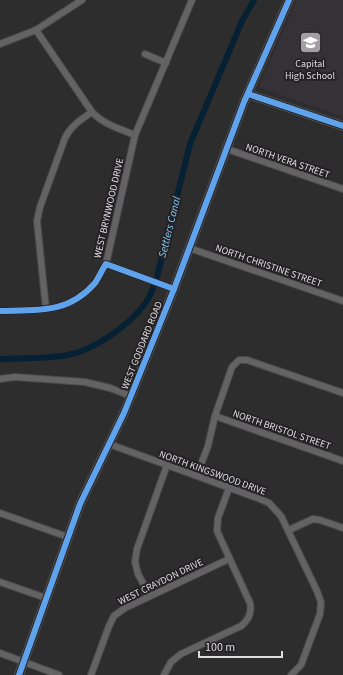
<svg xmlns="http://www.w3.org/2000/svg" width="343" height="675" viewBox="0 0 343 675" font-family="'Source Sans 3',sans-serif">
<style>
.built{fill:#363037}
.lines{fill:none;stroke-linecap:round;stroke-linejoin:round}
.canal{stroke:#052133;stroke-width:6}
.street-casing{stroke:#4a494a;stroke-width:8}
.secondary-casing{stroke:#4a494a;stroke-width:10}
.street{stroke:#646363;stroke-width:6}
.secondary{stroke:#656465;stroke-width:8}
.cycleway-casing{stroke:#242225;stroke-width:8}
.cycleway{stroke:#60a3ed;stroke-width:6}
.labels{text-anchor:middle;stroke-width:4;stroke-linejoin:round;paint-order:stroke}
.poi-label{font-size:10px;fill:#dfdddf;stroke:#242225}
.street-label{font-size:10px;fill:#dfdddf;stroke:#242225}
.water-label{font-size:11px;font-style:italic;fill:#84c8f6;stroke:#242225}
</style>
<rect width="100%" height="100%" fill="#2e2d2e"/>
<path class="built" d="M297 0H343V117L259 87Z"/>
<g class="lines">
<path class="canal" d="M0 359C23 358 46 359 68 355 94 350 128 326 144 305 150 297 154 287 157 277L190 144 242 21 254 0"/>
<defs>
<g id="street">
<path d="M36 30 92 112C103 124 120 129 135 135"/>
<path d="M0 44 36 30 82 0"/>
<path d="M145 54 166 63"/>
<path d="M227 149 343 189"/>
<path d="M189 248 343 301"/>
<path d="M106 264 174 289"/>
<path d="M46 309 37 221 40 207 65 138C71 126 80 120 92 112"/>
<path d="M0 311C38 310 68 314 95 283 99 277 102 270 106 264L135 135 192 0"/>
<path d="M0 379 15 377 85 382 110 388 131 396"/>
<path d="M215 416 343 461"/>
<path d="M109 444 260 499 269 503 281 516 317 591 321 602 320 614 301 665 291 675"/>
<path d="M197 475 208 446 215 416 232 367 239 360H247L343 393"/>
<path d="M0 513 68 537"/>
<path d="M289 530 313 519 320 520 343 528"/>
<path d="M0 582 46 598"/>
<path d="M150 596 138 574 135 562 137 549 167 465"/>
<path d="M0 653 59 675"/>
<path d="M91 675 109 626 114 616 125 608 229 559"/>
<path d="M164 675 171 662 181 654 241 626C249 620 252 613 250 603L217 531 218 518 229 488"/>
</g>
<g id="secondary">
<path d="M248 94 343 126"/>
<path d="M19 675 80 504 124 413 174 289 244 102 289 0"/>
</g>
</defs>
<use href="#street" class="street-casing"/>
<use href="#secondary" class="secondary-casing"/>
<use href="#street" class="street"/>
<use href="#secondary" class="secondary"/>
<defs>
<g id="cycleway">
<path d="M248 94 343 126"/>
<path d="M0 311C38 310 68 314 95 283 99 277 102 270 106 264L174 289"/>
<path d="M19 675 80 504 124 413 174 289 244 102 289 0"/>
</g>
</defs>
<use href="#cycleway" class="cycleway-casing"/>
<use href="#cycleway" class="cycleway"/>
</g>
<defs>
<symbol id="school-square" viewBox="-11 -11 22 22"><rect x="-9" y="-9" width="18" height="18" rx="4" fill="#a19fa1" stroke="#242225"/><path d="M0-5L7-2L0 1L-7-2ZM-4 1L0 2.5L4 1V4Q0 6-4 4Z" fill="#fff"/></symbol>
</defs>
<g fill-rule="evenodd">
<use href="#school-square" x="298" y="30" width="25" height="25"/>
</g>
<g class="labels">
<g class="poi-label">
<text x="310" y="67">Capital<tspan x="310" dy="12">High School</tspan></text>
</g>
<g class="street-label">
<text transform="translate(288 160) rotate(19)" y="4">NORTH VERA STREET</text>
<text transform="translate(108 208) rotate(-77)" y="4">WEST BRYNWOOD DRIVE</text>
<text transform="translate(269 265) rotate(19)" y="4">NORTH CHRISTINE STREET</text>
<text transform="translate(141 345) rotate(-68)" y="4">WEST GODDARD ROAD</text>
<text transform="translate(282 429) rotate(19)" y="4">NORTH BRISTOL STREET</text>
<text transform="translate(213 472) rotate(20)" y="4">NORTH KINGSWOOD DRIVE</text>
<text transform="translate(160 581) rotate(-26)" y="4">WEST CRAYDON DRIVE</text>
</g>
<g class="water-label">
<text transform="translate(169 227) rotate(-76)" y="4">Settlers Canal</text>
</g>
</g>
<path d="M199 651v6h83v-6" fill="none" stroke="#dfdddf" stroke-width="2"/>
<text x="205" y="651" font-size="12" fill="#dfdddf" stroke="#242225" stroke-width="3" paint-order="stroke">100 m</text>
</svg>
